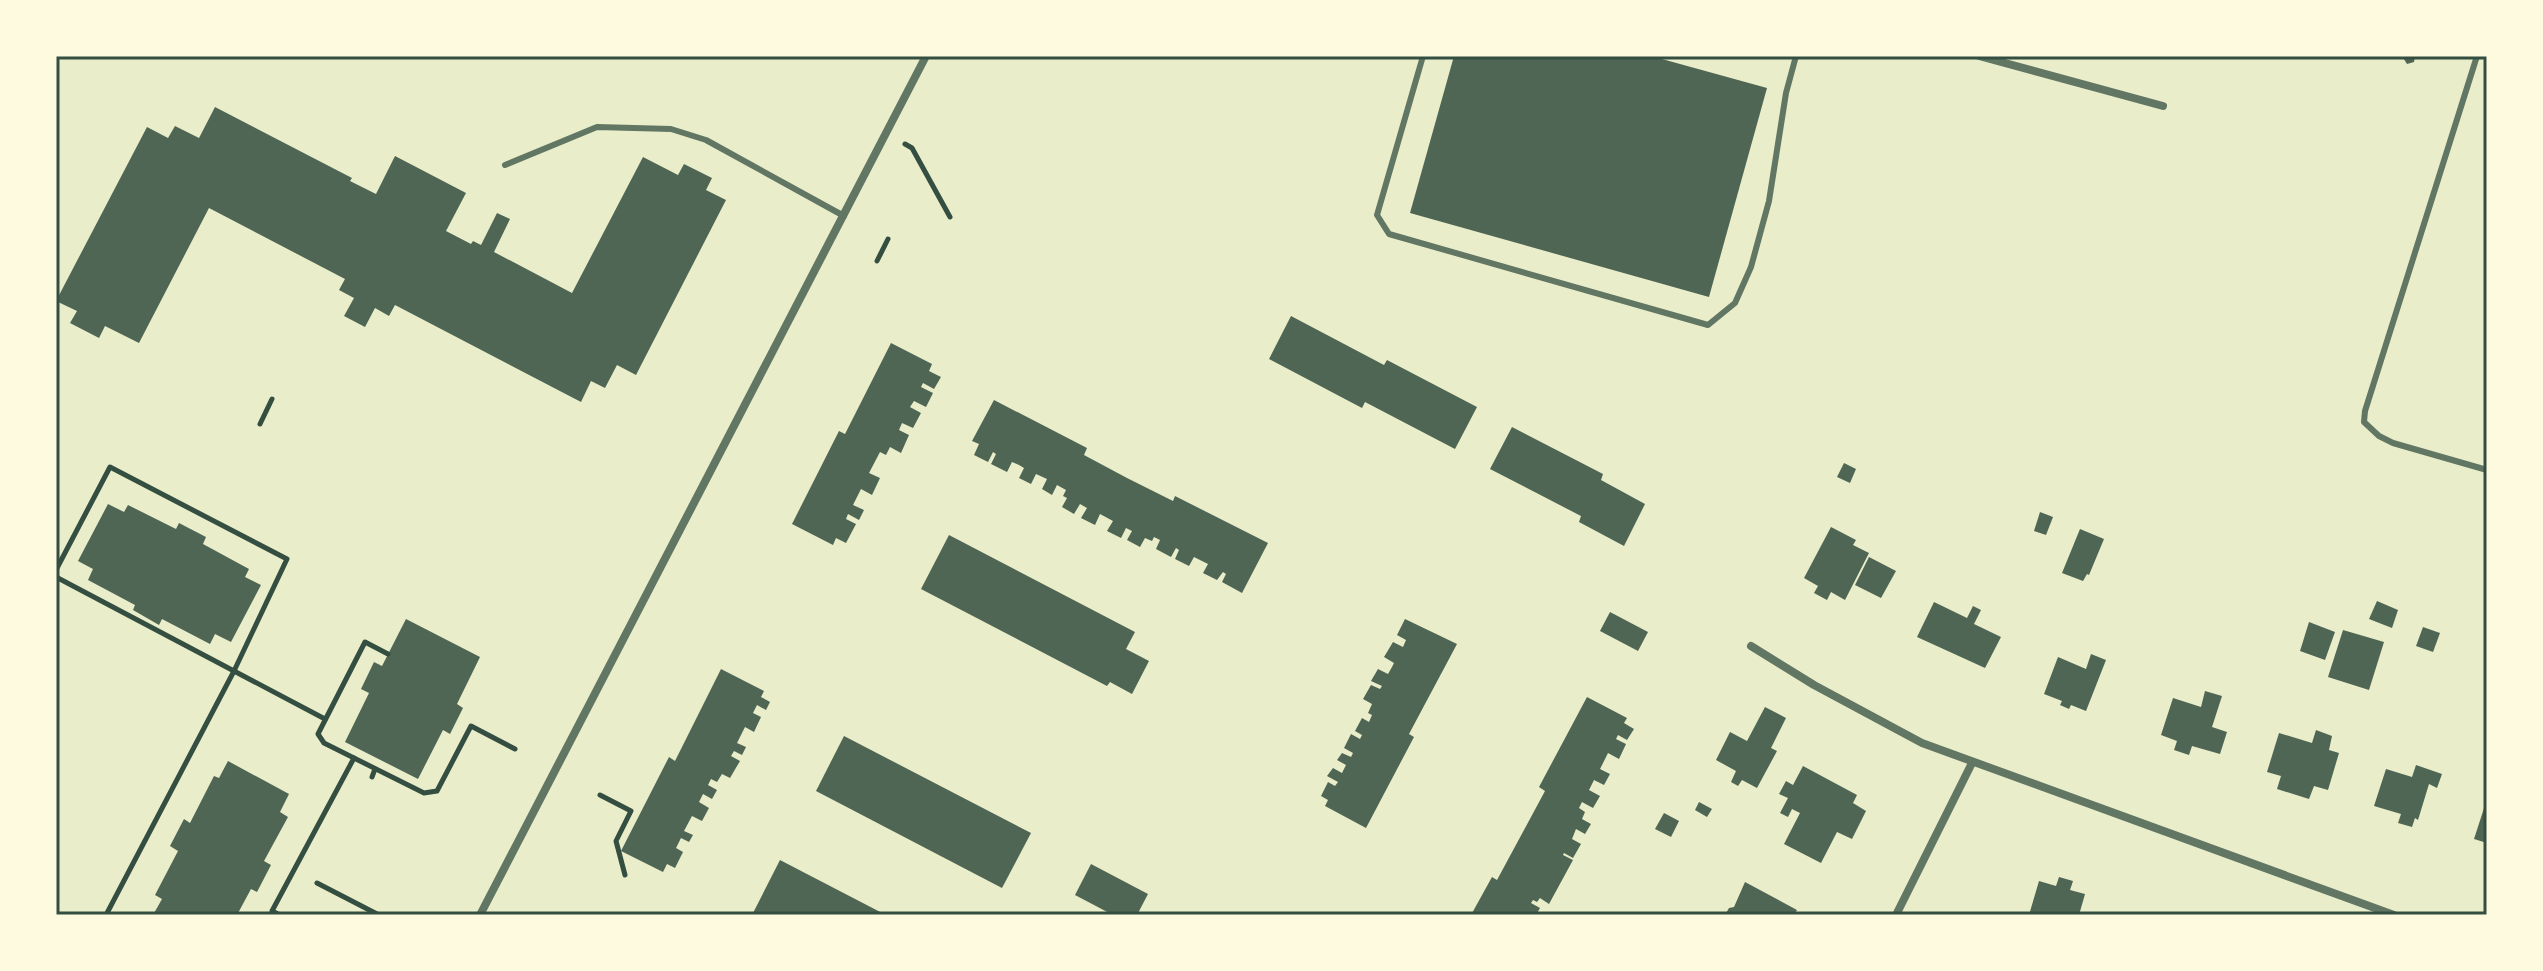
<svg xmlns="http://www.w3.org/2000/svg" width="2543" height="971" viewBox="0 0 2543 971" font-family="'Playfair Display',serif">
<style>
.building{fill:#4f6655}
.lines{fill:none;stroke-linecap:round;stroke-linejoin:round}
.path{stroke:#344e41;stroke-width:5}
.service{stroke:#617663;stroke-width:6}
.minor{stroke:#617663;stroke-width:8}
.neatline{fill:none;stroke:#344e41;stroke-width:3}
</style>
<rect width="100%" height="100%" fill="#e9edc9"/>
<g class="building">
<path d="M1454 56H1651L1767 88 1709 297 1410 213Z"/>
<path d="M2402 56H2415L2414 62 2407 64Z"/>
<path d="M215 107 352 178 350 181 376 194 395 156 466 193 446 231 471 244 473 241 481 245 497 213 510 219 494 252 572 293 643 157 678 175 684 164 712 178 706 190 726 200 636 375 617 365 605 388 591 381 581 402 395 305 389 316 375 308 365 327 344 316 354 298 339 290 345 279 209 208 139 343 105 326 99 338 70 323 77 311 56 301 147 127 168 138 175 126 199 138Z"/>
<path d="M1291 316 1384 365 1387 360 1477 407 1455 449 1365 402 1362 408 1269 359Z"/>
<path d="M891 343 932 364 929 371 941 377 934 389 923 383 921 387 933 393 926 407 914 401 910 407 921 413 913 428 902 423 899 430 909 435 901 453 890 447 886 455 880 452 869 473 880 478 872 495 861 489 853 505 864 510 859 520 848 514 846 519 856 524 846 543 836 538 833 545 792 524 839 431 845 434Z"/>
<path d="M994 400 1087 448 1084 455 1127 478 1173 501 1175 496 1268 543 1242 593 1222 582 1226 574 1223 572 1217 580 1203 573 1208 564 1194 557 1189 566 1175 559 1179 550 1176 548 1171 557 1156 549 1160 540 1154 537 1152 541 1145 538 1140 547 1127 540 1132 531 1126 528 1121 538 1107 531 1113 521 1100 514 1095 525 1081 518 1087 508 1080 504 1074 514 1062 507 1067 498 1063 496 1066 490 1057 485 1052 495 1042 489 1047 479 1036 474 1031 484 1019 478 1024 468 1019 465 1012 462 1007 472 991 464 996 454 993 452 988 462 974 455 979 444 972 441Z"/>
<path d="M1512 427 1603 474 1601 480 1645 504 1624 546 1579 522 1581 516 1490 469Z"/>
<path d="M1844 463 1856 469 1850 483 1837 477Z"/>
<path d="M108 504 124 512 128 505 176 529 179 523 206 537 203 544 249 569 245 577 261 585 231 642 215 634 210 644 162 619 159 625 133 610 135 605 88 580 93 569 78 561Z"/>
<path d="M2040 512 2053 517 2046 535 2034 531Z"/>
<path d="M1831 527 1856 540 1853 545 1869 553 1845 600 1831 592 1827 600 1814 593 1818 586 1804 578Z"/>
<path d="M2080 529 2104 539 2089 575 2087 574 2083 581 2062 573Z"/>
<path d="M949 535 1135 632 1126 649 1149 661 1132 694 1110 682 1107 686 921 589Z"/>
<path d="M1869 557 1896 571 1881 598 1855 585Z"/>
<path d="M2377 601 2398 610 2392 628 2369 619Z"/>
<path d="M1934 602 1967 618 1973 606 1981 610 1974 624 2001 637 1985 668 1917 637Z"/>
<path d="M1610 612 1648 632 1638 651 1600 631Z"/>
<path d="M406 619 480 657 457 704 463 708 450 734 443 730 418 779 345 742 369 693 361 689 374 662 382 666Z"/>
<path d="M1405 619 1457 644 1409 734 1414 737 1366 828 1325 806 1328 800 1321 796 1328 782 1335 786 1338 782 1327 776 1333 768 1342 773 1346 765 1337 760 1342 753 1351 757 1353 753 1344 748 1351 734 1360 739 1362 735 1355 731 1362 718 1369 722 1372 715 1368 713 1372 704 1363 699 1371 685 1380 689 1382 686 1371 681 1378 669 1388 674 1392 667 1394 663 1384 657 1393 642 1403 647 1406 640 1397 635Z"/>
<path d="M2309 622 2335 632 2325 660 2300 651Z"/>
<path d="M2423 627 2440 633 2433 652 2416 646Z"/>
<path d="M2343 630 2384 642 2369 690 2328 677Z"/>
<path d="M2091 654 2106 660 2086 711 2071 705 2069 709 2060 705 2062 701 2044 694 2058 657 2086 669Z"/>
<path d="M721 669 764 691 761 697 770 702 766 710 757 705 753 713 761 717 754 732 745 727 737 743 746 747 742 755 734 751 731 756 740 761 730 778 722 774 717 782 711 779 708 785 717 790 712 799 703 794 699 802 709 808 702 821 692 816 684 831 693 835 689 842 681 838 676 848 683 852 675 868 667 864 663 872 621 851 669 757 675 761Z"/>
<path d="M2205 691 2222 696 2212 727 2227 732 2220 754 2192 746 2189 755 2174 750 2177 741 2161 735 2173 698 2201 707Z"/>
<path d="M1587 697 1627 718 1624 723 1634 729 1627 740 1618 735 1616 739 1626 744 1619 759 1608 753 1600 769 1610 774 1604 785 1594 780 1589 790 1600 796 1593 808 1582 802 1579 808 1585 812 1582 819 1591 824 1585 834 1576 829 1572 839 1581 844 1573 858 1564 853 1563 855 1573 860 1549 904 1540 898 1537 902 1533 900 1531 903 1540 908 1536 915H1471L1492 877 1497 880 1545 791 1539 787Z"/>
<path d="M1765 707 1786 718 1771 748 1777 751 1757 788 1742 780 1738 786 1731 782 1736 771 1716 760 1730 732 1747 741Z"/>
<path d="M2316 730 2332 736 2329 750 2339 753 2328 790 2314 786 2309 799 2277 789 2281 776 2267 772 2279 733 2312 743Z"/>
<path d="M844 736 1031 833 1002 888 816 791Z"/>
<path d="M228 761 289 794 280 812 288 817 264 861 271 865 257 892 251 889 237 915H153L162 899 155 895 178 851 170 846 184 819 190 823 214 776 219 778Z"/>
<path d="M2416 765 2442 774 2437 788 2429 784 2418 820 2415 818 2412 827 2398 823 2401 814 2374 806 2386 769 2412 777Z"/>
<path d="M1803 766 1857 795 1853 803 1866 811 1852 839 1837 832 1821 863 1784 844 1800 813 1792 809 1788 817 1780 813 1788 798 1779 794 1786 781 1793 785Z"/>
<path d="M1699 802 1712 809 1707 817 1695 810Z"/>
<path d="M2486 802H2487V843L2474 839Z"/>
<path d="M1664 813 1679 821 1671 837 1655 829Z"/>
<path d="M780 860 805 873 886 915H752Z"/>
<path d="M1091 864 1148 894 1137 915H1113L1075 895Z"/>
<path d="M2059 877 2073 881 2070 890 2085 894 2079 915H2029L2039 881 2056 886Z"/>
<path d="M1745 882 1797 910 1794 915H1725L1729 908 1734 907Z"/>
</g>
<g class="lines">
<g class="path">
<path d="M905 144 912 148 950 217"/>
<path d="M877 261 888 239"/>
<path d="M260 424 272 399"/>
<path d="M56 570 110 467 287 559 234 671 106 915"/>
<path d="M56 577 325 719"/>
<path d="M388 654 365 642 318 734 324 743 424 793 437 791 471 726 515 749"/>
<path d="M372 777 375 769"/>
<path d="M600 795 631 811 616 841 625 875"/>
<path d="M317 883 379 915"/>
<path d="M280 915 272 911 354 758"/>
</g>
<g class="service">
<path d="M1423 56 1377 215 1389 234 1708 325 1735 303 1751 267 1769 201 1786 93 1796 56"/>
<path d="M2477 56 2365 411 2364 422 2379 436 2393 443 2487 470"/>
<path d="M505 165 597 127 671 129 706 140 844 216"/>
</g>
<g class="minor">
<path d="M1979 56 2163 106"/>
<path d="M1751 646 1814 685 1922 743 2394 915"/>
<path d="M480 915 926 56"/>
<path d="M1896 915 1972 763"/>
</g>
</g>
<rect width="2543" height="971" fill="none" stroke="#fefae0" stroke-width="116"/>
<rect x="58" y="58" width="2427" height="855" class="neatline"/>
</svg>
